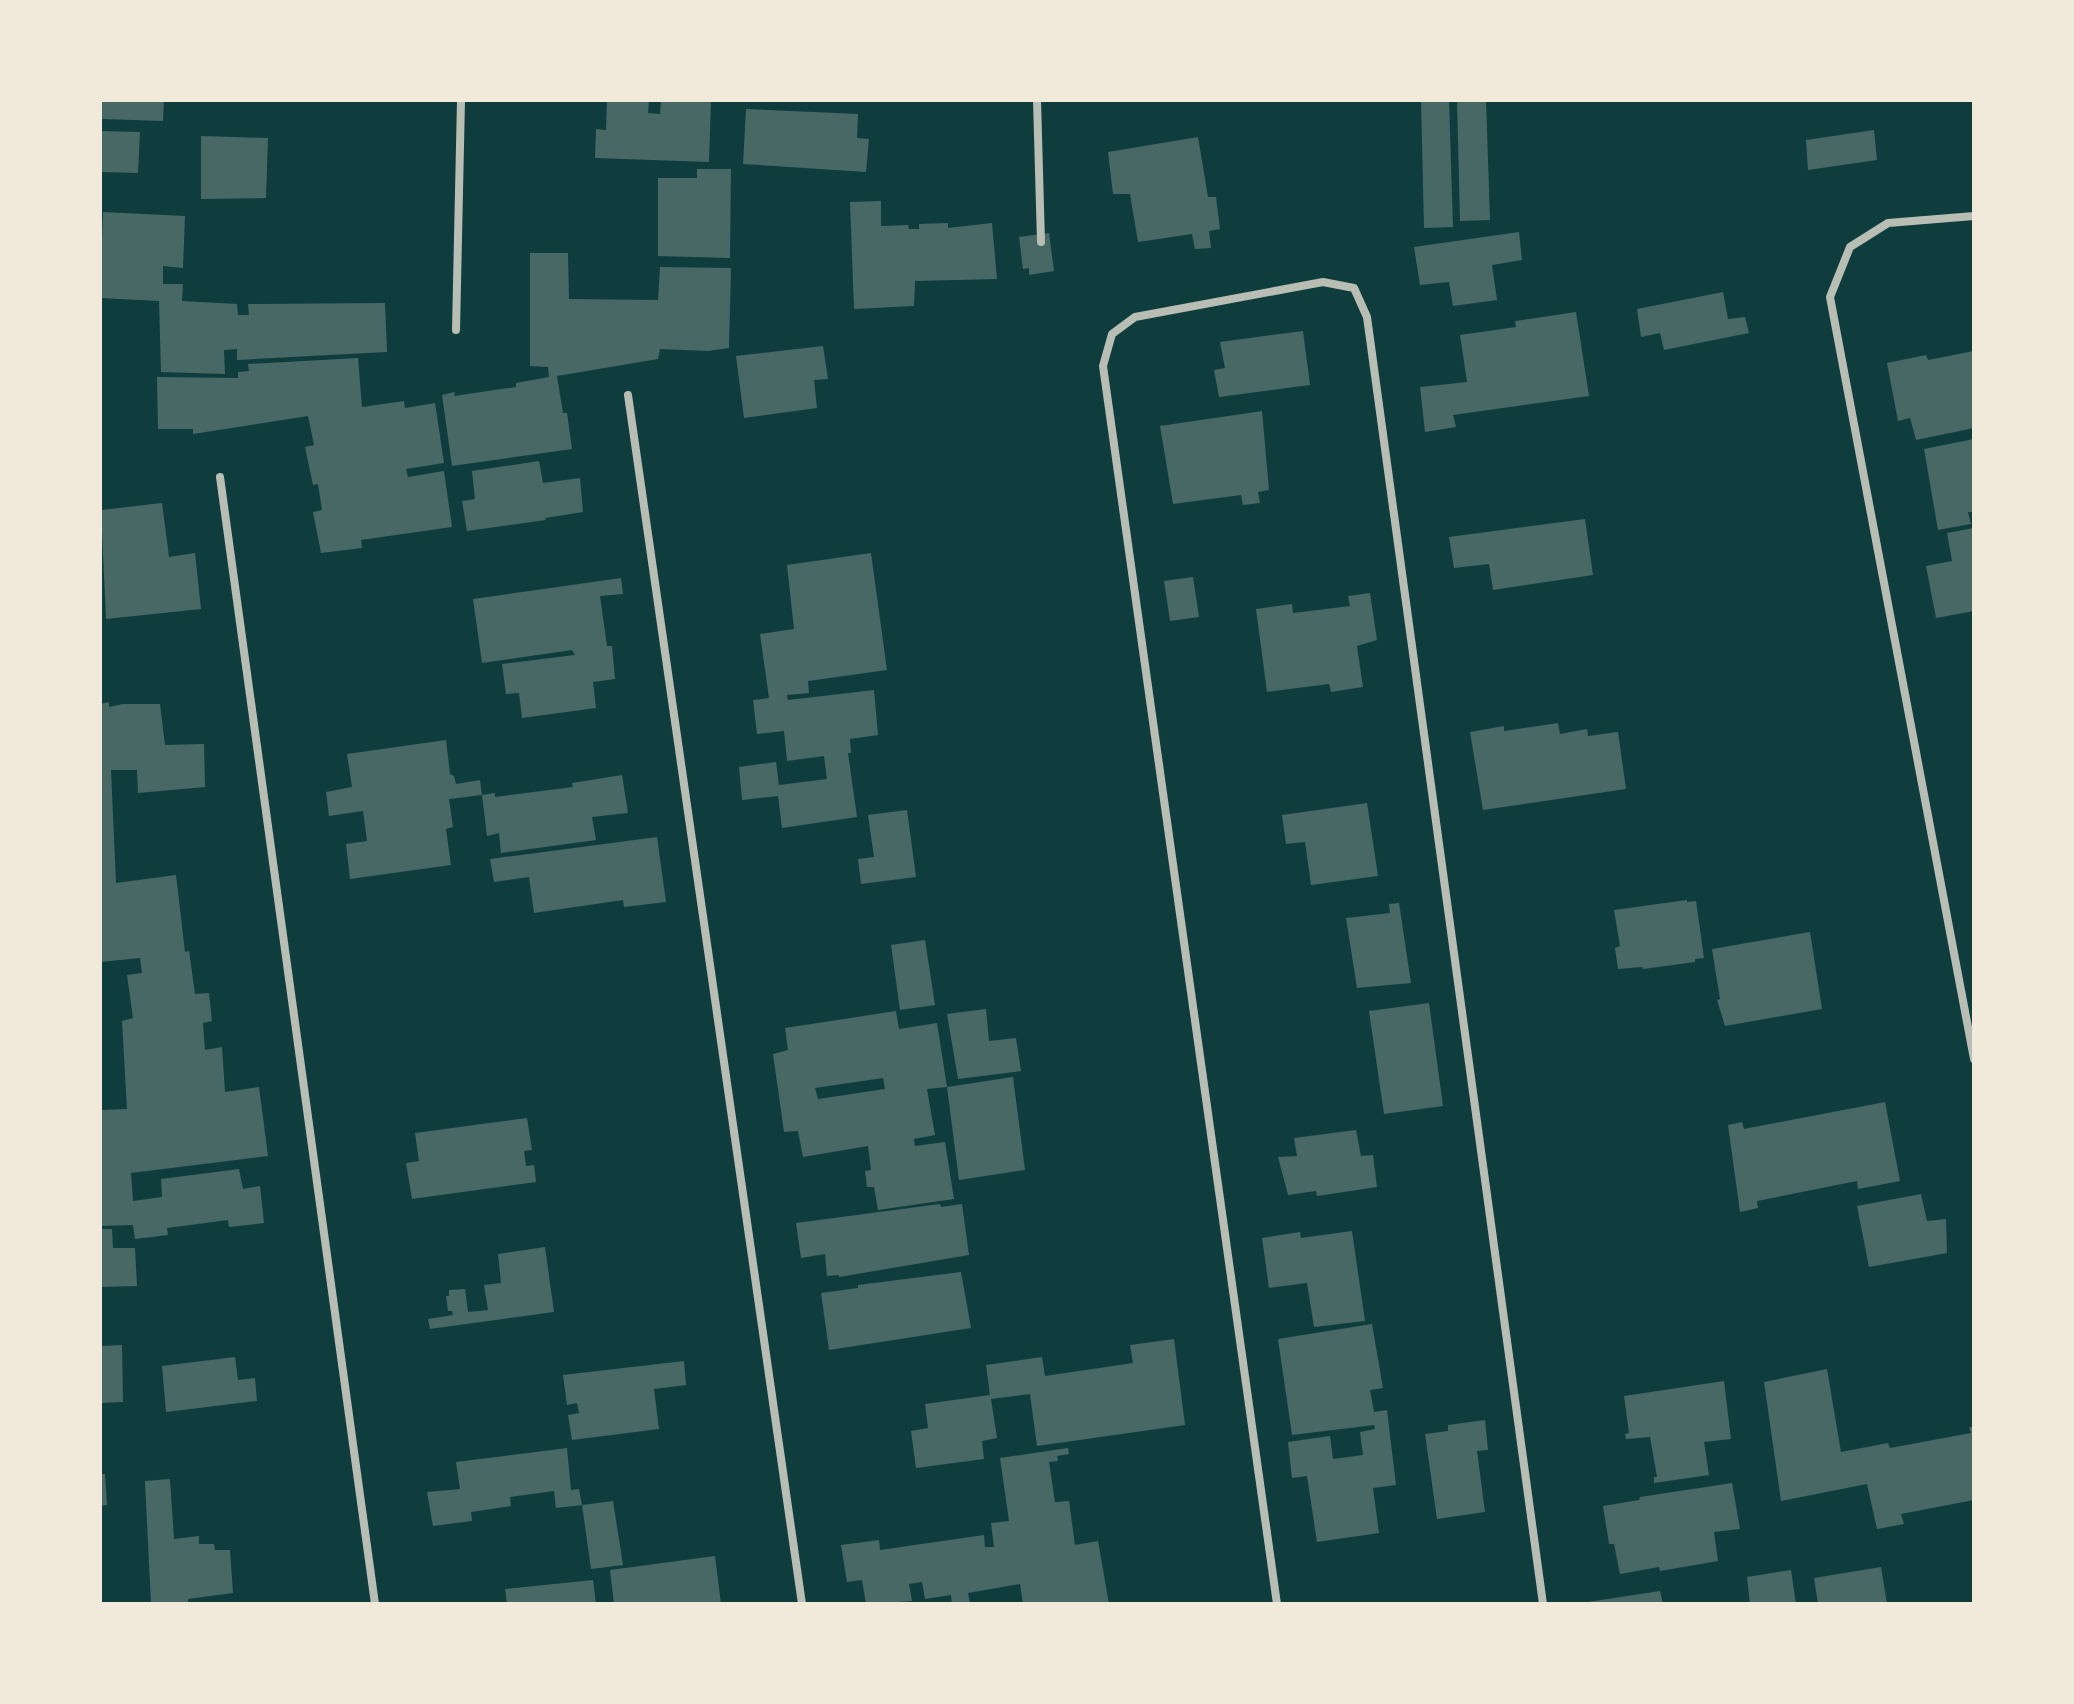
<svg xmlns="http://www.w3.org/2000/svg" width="2074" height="1704" viewBox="0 0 2074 1704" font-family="'Source Sans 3',sans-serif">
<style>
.building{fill:#486865;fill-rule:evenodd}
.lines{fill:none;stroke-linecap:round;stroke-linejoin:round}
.minor{stroke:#b8beb3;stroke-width:8}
</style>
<rect width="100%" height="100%" fill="#0f3d3e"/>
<g class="building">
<path d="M100 100H164L163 121 102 119Z"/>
<path d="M607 100H649L648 113 660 114 661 100H711L709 162 595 158 596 129 606 130Z"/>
<path d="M1421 100H1449L1453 227 1424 228Z"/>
<path d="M1457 100H1486L1490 220 1460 221Z"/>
<path d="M746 109 858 114 857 138 869 139 866 172 743 164Z"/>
<path d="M1874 130 1877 160 1808 170 1806 140Z"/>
<path d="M100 131 140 132 138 173 100 172Z"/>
<path d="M201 136 268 138 266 198 201 199Z"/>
<path d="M1198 137 1208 197H1216L1220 229 1209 231 1211 248 1195 249 1192 234 1138 242 1130 194H1113L1108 152Z"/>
<path d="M697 169H731L730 258 658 256V178H697Z"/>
<path d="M881 201V226L908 225 909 229H919V224L948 223V228L992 223 997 279 915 281 914 306 854 309 850 202Z"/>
<path d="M103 212 185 216 183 268 163 266V284H183L182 301 237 304 238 315H249L248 304 385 303 387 352 237 360V349L224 350 225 374 161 372 159 301 100 298Z"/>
<path d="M1519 232 1522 260 1492 265 1497 300 1453 306 1449 282 1420 285 1414 247Z"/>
<path d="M1049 233 1054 271 1029 275V268L1023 269 1019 237Z"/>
<path d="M530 253H568L569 299 658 300 660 267 731 268 729 348 708 351 660 349 658 359 557 376 563 413H567L572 449 452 466 442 395 455 392 454 396 516 387V383L549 377 548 367 530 366Z"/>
<path d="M1723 292 1728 319 1745 317 1749 333 1664 350 1660 333 1641 337 1637 309Z"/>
<path d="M1576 312 1589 396 1453 415 1456 427 1425 432 1420 387 1467 382 1460 335 1516 327 1515 321Z"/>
<path d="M1303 331 1310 385 1219 397 1214 370 1225 368 1220 342Z"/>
<path d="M823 346 828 379 814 380 817 408 744 418 736 356Z"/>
<path d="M1974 351V428L1916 440 1910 418 1898 421 1887 363 1926 355 1928 360Z"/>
<path d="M358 358 362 407 404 401 405 408 435 403 444 463 406 469 408 477 444 471 452 527 361 540 362 548 321 553 313 512 322 510 318 484 313 485 305 447 314 445 308 416 193 434V429H158L157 377 238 378V372L249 371 248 364Z"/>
<path d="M1262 411 1269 490 1258 492 1260 503 1243 505 1241 495 1173 504 1160 426Z"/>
<path d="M1974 439V512H1968L1971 524 1938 530 1924 449Z"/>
<path d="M539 461 543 483 580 478 583 512 545 518 546 520 467 531 462 501 475 499 472 471Z"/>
<path d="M162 503 169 557 195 553 201 609 106 619 101 510Z"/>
<path d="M1585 519 1593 575 1493 590 1489 564 1454 568 1449 537Z"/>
<path d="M1974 528V611L1936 618 1926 566 1952 561 1947 533Z"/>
<path d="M871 553 887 670 808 681 809 693 787 695 788 700 874 690 878 735 850 739 851 753H848L857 817 782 828 778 796 742 800 739 767 776 762 779 785 827 779 824 756 787 761 784 731 757 734 753 700 769 698 760 634 794 629 787 565Z"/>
<path d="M1193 577 1199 617 1170 621 1164 581Z"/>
<path d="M621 578 623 594 600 596 607 646H612L615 679 593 682 596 708 522 718 519 693 506 694 502 664 575 655 572 650 482 663 473 599Z"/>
<path d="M1370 593 1377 640 1357 646 1363 687 1331 692 1329 684 1267 692 1256 609 1292 604 1293 613 1350 606 1348 596Z"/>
<path d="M109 702V707L123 704H160L165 745 204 744 205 787 138 793 137 770H111L116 883 176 875 185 952 189 951 195 994 209 993 212 1021 203 1023 205 1050 222 1047 225 1092 259 1087 268 1156 131 1173 133 1201 162 1197 161 1179 239 1169 243 1189 260 1186 264 1223 229 1227 228 1220 167 1228 168 1235 135 1239 133 1225 100 1226V1110L127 1109 122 1021 133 1018 127 975 142 973 140 958 100 962V704Z"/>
<path d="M1558 723 1560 734 1587 729 1588 736 1618 732 1626 789 1483 810 1470 732 1504 726V731Z"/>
<path d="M446 740 450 774 454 776 456 784 480 780 482 795 449 799 453 827 446 829 451 865 350 879 346 844 367 841 363 811 329 816 326 792 352 787 347 754Z"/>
<path d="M622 775 628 813 592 817 596 840 501 853 499 833 487 836 482 795 495 793V797L573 787 572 783Z"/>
<path d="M1367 803 1378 876 1311 885 1305 842 1286 844 1282 815Z"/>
<path d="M907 810 916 877 861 884 858 859 874 857 868 815Z"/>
<path d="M657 837 666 902 624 907 623 900 534 913 529 877 494 882 490 859Z"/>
<path d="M1687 900V902L1696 901 1704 958 1695 959V962L1643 969 1642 967 1618 969 1615 948 1620 946 1614 910Z"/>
<path d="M1399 903 1411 983 1357 988 1346 918 1390 913 1389 904Z"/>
<path d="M1810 932 1822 1009 1725 1026 1717 1000 1720 999 1712 949Z"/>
<path d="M925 940 935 1005 900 1010 891 945Z"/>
<path d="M1429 1003 1443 1106 1384 1114 1369 1011Z"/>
<path d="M986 1009 989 1041 1016 1038 1021 1071 958 1079 947 1014Z"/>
<path d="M896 1011 899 1029 937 1023 947 1087 1013 1077 1025 1170 959 1180 947 1087 927 1089 935 1135 914 1139 915 1146 945 1142 954 1199 878 1210 874 1187H867L865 1171 871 1170 868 1146 803 1157 798 1131 784 1132 773 1054 788 1050 785 1028ZM883 1078 885 1089 818 1099 815 1088Z"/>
<path d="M1885 1102 1900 1181 1858 1189 1857 1181 1757 1201 1758 1208 1740 1212 1728 1125 1742 1122 1744 1129Z"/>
<path d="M527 1118 532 1150 524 1151 526 1166 534 1165 536 1182 412 1199 406 1163 419 1161 415 1133Z"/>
<path d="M1356 1130 1361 1156 1373 1155 1377 1187 1317 1196 1316 1191 1288 1195 1278 1157 1297 1156 1294 1138Z"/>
<path d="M1921 1194 1927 1221 1946 1219 1947 1253 1869 1267 1857 1206Z"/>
<path d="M940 1204 941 1207 962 1204 969 1255 839 1277V1275L827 1276 825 1254 801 1258 796 1223Z"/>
<path d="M100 1229H112L113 1248H135L137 1286 100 1287Z"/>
<path d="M1352 1231 1365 1321 1314 1327 1307 1283 1269 1288 1262 1238 1300 1232 1301 1238Z"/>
<path d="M545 1247 554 1312 430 1329 428 1319 453 1315 452 1311H448L446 1296H449V1290L465 1289 468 1312 488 1310 484 1285 501 1283 498 1254Z"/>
<path d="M961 1272 971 1328 829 1350 821 1293 858 1288V1285Z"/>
<path d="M1372 1324 1383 1388 1370 1390 1374 1412 1387 1410 1396 1485 1373 1488 1379 1533 1317 1542 1307 1476 1292 1478 1288 1442 1330 1436 1333 1459 1363 1455 1360 1432 1375 1429 1374 1425 1292 1435 1278 1339Z"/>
<path d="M1174 1339 1185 1425 1037 1446 1030 1394 991 1399 997 1438 982 1441 984 1459 916 1468 911 1431 928 1428 925 1404 990 1395 986 1365 1042 1357 1045 1376 1133 1363 1130 1345Z"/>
<path d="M122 1345 123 1402 100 1403V1346Z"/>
<path d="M235 1357 238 1380 255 1378 257 1401 166 1412 162 1366Z"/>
<path d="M684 1361 686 1385 654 1389 659 1429 572 1440 568 1415 579 1413 577 1403 567 1405 563 1375Z"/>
<path d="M1827 1369 1841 1452 1888 1443 1890 1448 1971 1433 1969 1427H1974V1500L1901 1514 1904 1524 1877 1529 1867 1484 1781 1501 1764 1382Z"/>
<path d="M1724 1381 1731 1439 1704 1442 1709 1475 1654 1483V1477H1657L1650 1437 1626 1439 1625 1434 1629 1433 1624 1396Z"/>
<path d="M1485 1420 1488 1450 1477 1451 1485 1512 1437 1519 1425 1434 1448 1431V1425Z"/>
<path d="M567 1448 571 1490 579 1489 582 1505 556 1508 554 1491 510 1497 511 1506 471 1512 472 1521 433 1526 427 1492 460 1489 456 1462Z"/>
<path d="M1068 1448 1069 1454 1057 1456 1058 1461 1049 1462 1055 1502 1069 1501 1075 1545 1098 1541 1109 1604H1023L1020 1584 968 1593 970 1604H952L951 1595 925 1599 922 1582 909 1584 912 1601 866 1604 862 1580 847 1582 841 1545 879 1540 880 1550 984 1535 985 1547H994L991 1523 1009 1521 1000 1458Z"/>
<path d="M100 1474H105L107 1505 100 1506Z"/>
<path d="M170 1479 174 1539 199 1536V1544H214L215 1550H230L233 1593 188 1599V1604H151L145 1481Z"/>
<path d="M1732 1483 1740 1529 1714 1532 1718 1561 1660 1571 1659 1567 1620 1574 1614 1544H1609L1603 1506 1639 1500 1640 1497Z"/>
<path d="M613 1501 623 1565 591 1569 582 1505Z"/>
<path d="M715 1556 721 1604H614L610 1570Z"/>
<path d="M1881 1567 1887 1604H1818L1814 1578Z"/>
<path d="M1791 1570 1796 1604H1750L1747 1577Z"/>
<path d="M593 1580 596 1604H507L505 1589Z"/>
<path d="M1660 1591 1663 1604H1588V1602Z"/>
</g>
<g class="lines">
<g class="minor">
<path d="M1037 100 1041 242"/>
<path d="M1974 216 1888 223 1850 247 1830 297 1974 1059"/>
<path d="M456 330 461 100"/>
<path d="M628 395 802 1604"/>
<path d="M220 477 375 1604"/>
<path d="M1277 1604 1103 366 1112 334 1135 317 1323 282 1354 288 1367 317 1543 1604"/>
</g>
</g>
<rect width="2074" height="1704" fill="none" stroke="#f1e9da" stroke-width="204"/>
</svg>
